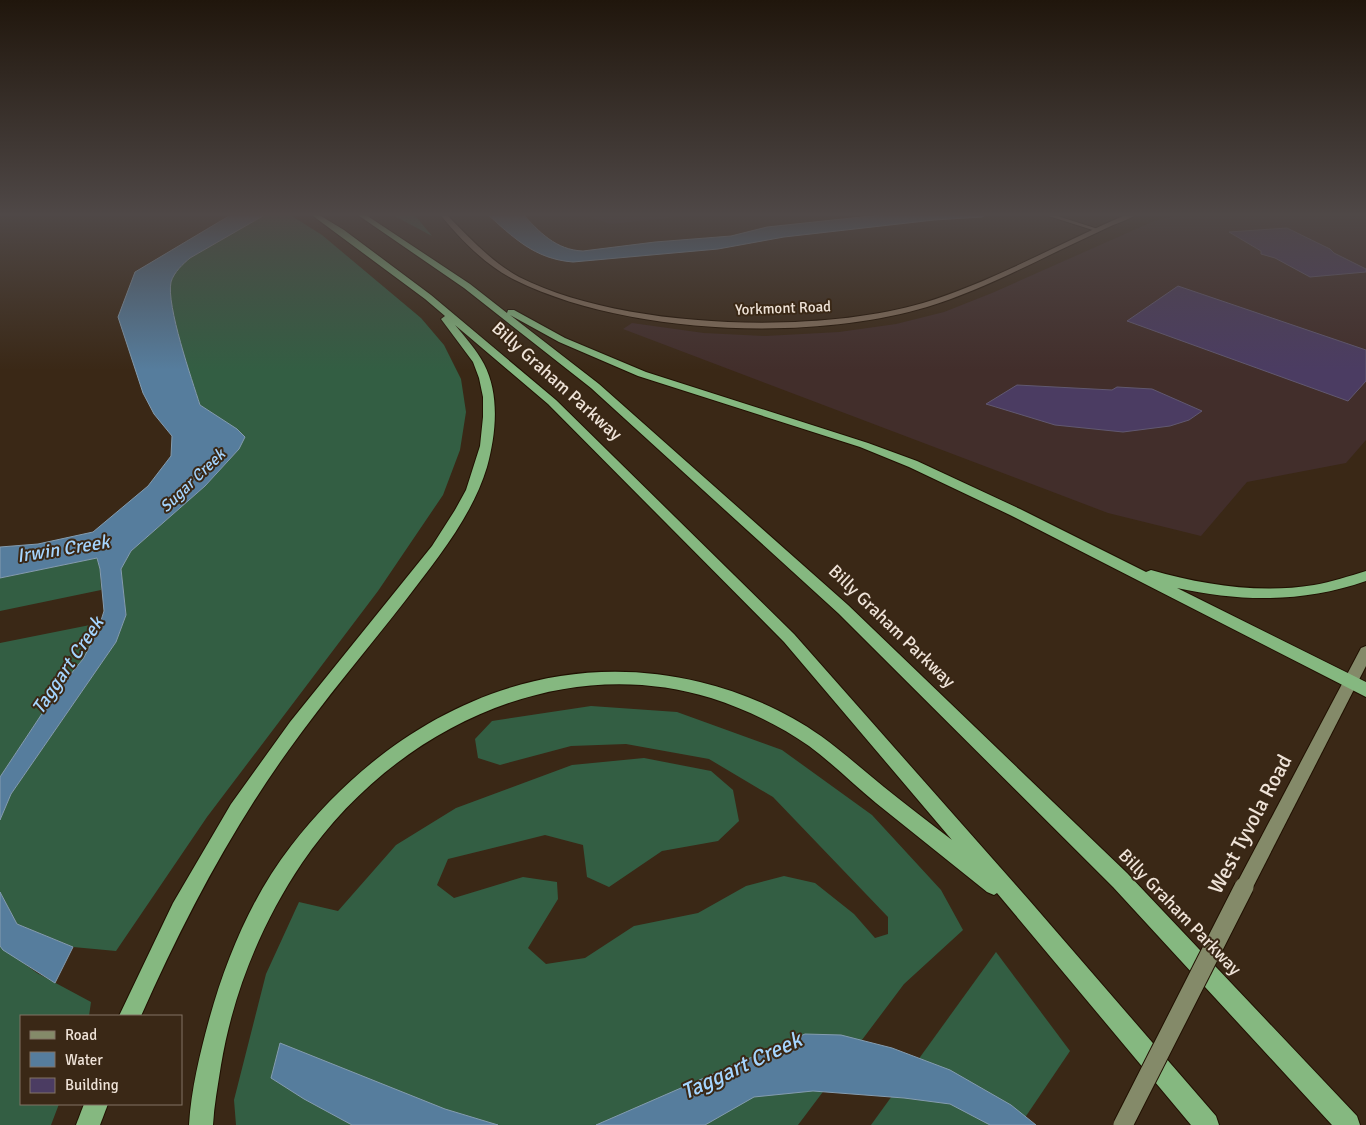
<svg xmlns="http://www.w3.org/2000/svg" width="1366" height="1125" viewBox="0 0 1366 1125" font-family="Signika,sans-serif">
<style>
.commercial{fill:#422e2b}
.forest{fill:#335e43}
.water{fill:#567d9d;stroke:#849caf}
.building{fill:#4b3c62;stroke:#615870}
.lines{fill:none;stroke-linecap:round;stroke-linejoin:round}
.minor-casing{stroke:#201001;stroke-width:2}
.tertiary-casing{stroke:#201001;stroke-width:2}
.secondary-casing{stroke:#201001;stroke-width:2}
.trunk-casing{stroke:#201001;stroke-width:2}
.minor{fill:#846f5b;fill-rule:evenodd}
.tertiary{fill:#846f5b;fill-rule:evenodd}
.secondary{fill:#848a69;fill-rule:evenodd}
.trunk{fill:#85b880;fill-rule:evenodd}
.secondary-bridge-casing{stroke:#201001;stroke-width:21;stroke-linecap:butt}
.secondary-bridge{stroke:#848a69;stroke-width:19}
.labels{text-anchor:middle;stroke-width:4;stroke-linejoin:round;paint-order:stroke}
.far-street-label{font-size:15px;fill:#efe3d8;stroke:#3a2816}
.far-water-label{font-size:16px;font-style:italic;fill:#a5d5ff;stroke:#3a2816}
.street-label{font-size:18px;fill:#efe3d8;stroke:#3a2816}
.water-label{font-size:19px;font-style:italic;fill:#a5d5ff;stroke:#3a2816}
.near-street-label{font-size:21px;fill:#efe3d8;stroke:#3a2816}
.near-water-label{font-size:22px;font-style:italic;fill:#a5d5ff;stroke:#3a2816}
</style>
<rect width="100%" height="100%" fill="#3a2816"/>
<g class="commercial">
<path d="M576 213H717L611 224Z"/>
<path d="M1186 213H1345L1366 215V440L1346 463 1247 482 1201 536 1108 513 623 329 632 323 704 333 765 336 839 332 896 324 944 312 992 293 1154 221Z"/>
</g>
<g class="forest">
<path d="M268 213H287L322 235 421 318 444 345 461 379 466 412 460 450 443 495 378 591 207 817 116 951 73 947 17 924 0 892V820L11 794 116 642 126 615 121 569 131 551 205 486 239 449 218 417 200 405C192 380 166 305 171 282 173 272 183 264 190 258Z"/>
<path d="M389 213H413L432 236Z"/>
<path d="M97 558 100 569 101 590 0 611V578Z"/>
<path d="M100 623 83 659 57 691 0 777V643Z"/>
<path d="M591 706 677 712 782 750 872 815 941 890 963 930 904 984 798 1125H236L234 1100 266 974 299 902 338 911 396 845 456 808 572 765 644 758 711 771 733 790 739 821 718 841 662 851 609 887 587 877 583 845 545 835 448 859 437 885 454 898 523 877 557 882 558 899 528 948 546 964 585 958 634 926 698 913 746 886 784 876 815 883 854 914 875 938 888 934V917L773 797 709 759 626 744 571 746 500 765 478 758 475 739 492 721Z"/>
<path d="M0 946 37 973 91 1002 89 1016H21V1104H59L51 1125H0Z"/>
<path d="M996 952 1070 1051 1020 1125H871Z"/>
</g>
<g class="water">
<path d="M234 213H268L190 258C183 264 174 272 171 282 166 305 192 380 200 405L237 429 245 437 239 449 205 486 131 551 121 569 126 615 116 642 11 794 0 820V777L57 691 83 659 97 633 104 611 100 569 97 558 0 578V547L38 544 93 532 148 486 171 456 172 436 154 414 143 393 118 317 135 272Z"/>
<path d="M486 213H522C539 232 556 250 583 251L655 242 731 236 767 227 899 213H988L982 217 934 220 784 237 718 249 573 262C534 259 513 237 486 213Z"/>
<path d="M0 892 17 924 73 947 55 983 3 950 0 946Z"/>
<path d="M805 1034 841 1035 892 1048 950 1070 1011 1105 1036 1125H990L950 1104 904 1098 813 1091 754 1097 705 1125H596Z"/>
<path d="M280 1043 445 1109 498 1125H352L304 1099 271 1078Z"/>
</g>
<g class="building">
<path d="M1287 228 1330 249 1334 253 1366 269V272L1310 277 1275 258 1261 254V251L1229 232Z"/>
<path d="M1178 286 1366 350V381L1348 401 1127 321Z"/>
<path d="M1017 385 1112 390 1117 387 1152 389 1202 411 1189 420 1170 426 1123 432 1055 425 986 404Z"/>
</g>
<g class="lines">
<defs>
<path id="minor" d="M1039 213H1048L1101 230 1096 231Z"/>
<path id="tertiary" d="M439 213H445C468 236 490 261 519 277 621 329 814 335 923 303 995 281 1061 242 1130 213H1138C1131 219 1120 222 1111 226 1094 234 1077 242 1060 250 1017 271 973 293 927 307 810 342 626 335 515 280 486 266 459 238 439 213Z"/>
<path id="secondary" d="M1366 646V666L1250 893 1244 896 1238 893 1235 887 1238 881 1361 648Z"/>
<g id="trunk">
<path d="M309 213H316L344 230 431 295 556 400 794 634 1029 900 1216 1116 1219 1125H1191L997 893 994 895 987 892C950 862 913 833 876 803 853 784 832 763 809 746 779 725 745 709 711 698 555 650 390 733 302 863 261 924 233 993 221 1065 218 1085 214 1105 213 1125H189C191 1090 200 1053 209 1020 226 959 252 896 291 846 389 719 539 643 700 682 742 692 786 711 821 736 843 752 863 770 884 787 906 805 929 822 952 840L784 642 548 404 455 325C465 337 476 349 484 364 500 395 496 434 487 467 472 517 436 560 405 601 366 651 325 699 288 751 229 833 182 924 141 1016H119L173 903 231 804 290 722 432 546 455 510 466 490 480 446 483 417V397L479 378 473 362 441 319 445 316 425 299Z"/>
<path d="M355 213H363L470 284 507 313 508 310H514L565 338 646 372 868 443 917 461 1020 509 1146 572 1151 570C1204 585 1259 594 1314 585 1332 582 1349 576 1366 571V581C1303 603 1241 602 1177 588L1366 682V697L1010 515 909 467 860 447 638 376 559 342 510 315 599 384 848 605 1127 873 1357 1116 1360 1125H1332L1113 887 838 613 591 388 464 288Z"/>
<path d="M84 1104H108L100 1125H76Z"/>
</g>
</defs>
<use href="#minor" class="minor-casing"/>
<use href="#tertiary" class="tertiary-casing"/>
<use href="#secondary" class="secondary-casing"/>
<use href="#trunk" class="trunk-casing"/>
<use href="#minor" class="minor"/>
<use href="#tertiary" class="tertiary"/>
<use href="#secondary" class="secondary"/>
<use href="#trunk" class="trunk"/>
<defs>
<path id="secondary-bridge" d="M1123 1125 1244 887"/>
</defs>
<use href="#secondary-bridge" class="secondary-bridge-casing"/>
<use href="#secondary-bridge" class="secondary-bridge"/>
</g>
<linearGradient id="sky" x2="0" y2="1"><stop stop-color="#20160c"/><stop offset="0.58" stop-color="#4f4847"/><stop offset="1" stop-color="#4f4847" stop-opacity="0"/></linearGradient>
<rect width="1366" height="370" fill="url(#sky)"/>
<g class="labels">
<g class="far-street-label">
<text transform="translate(783 308) rotate(-2)" y="5">Yorkmont Road</text>
</g>
<g class="far-water-label">
<text transform="translate(192 480) rotate(-44)" y="6">Sugar Creek</text>
</g>
<g class="street-label">
<text transform="translate(557 381) rotate(42)" y="6">Billy Graham Parkway</text>
<text transform="translate(892 626) rotate(44)" y="6">Billy Graham Parkway</text>
<text transform="translate(1180 912) rotate(46)" y="6">Billy Graham Parkway</text>
</g>
<g class="water-label">
<text transform="translate(63 548) rotate(-9)" y="7">Irwin Creek</text>
<text transform="translate(67 665) rotate(-56)" y="7">Taggart Creek</text>
</g>
<g class="near-street-label">
<text transform="translate(1250 824) rotate(-62)" y="7">West Tyvola Road</text>
</g>
<g class="near-water-label">
<text transform="translate(741 1065) rotate(-25)" y="8">Taggart Creek</text>
</g>
</g>
<rect x="20" y="1015" width="162" height="90" fill="#3a2816" stroke="#827364"/>
<rect x="30" y="1031" width="25" height="8" fill="#848a69" stroke="#827364"/>
<text x="65" y="1040" font-size="15" fill="#efe3d8">Road</text>
<rect x="30" y="1052" width="25" height="15" fill="#567d9d" stroke="#827364"/>
<text x="65" y="1065" font-size="15" fill="#efe3d8">Water</text>
<rect x="30" y="1078" width="25" height="15" fill="#4b3c62" stroke="#827364"/>
<text x="65" y="1090" font-size="15" fill="#efe3d8">Building</text>
</svg>
